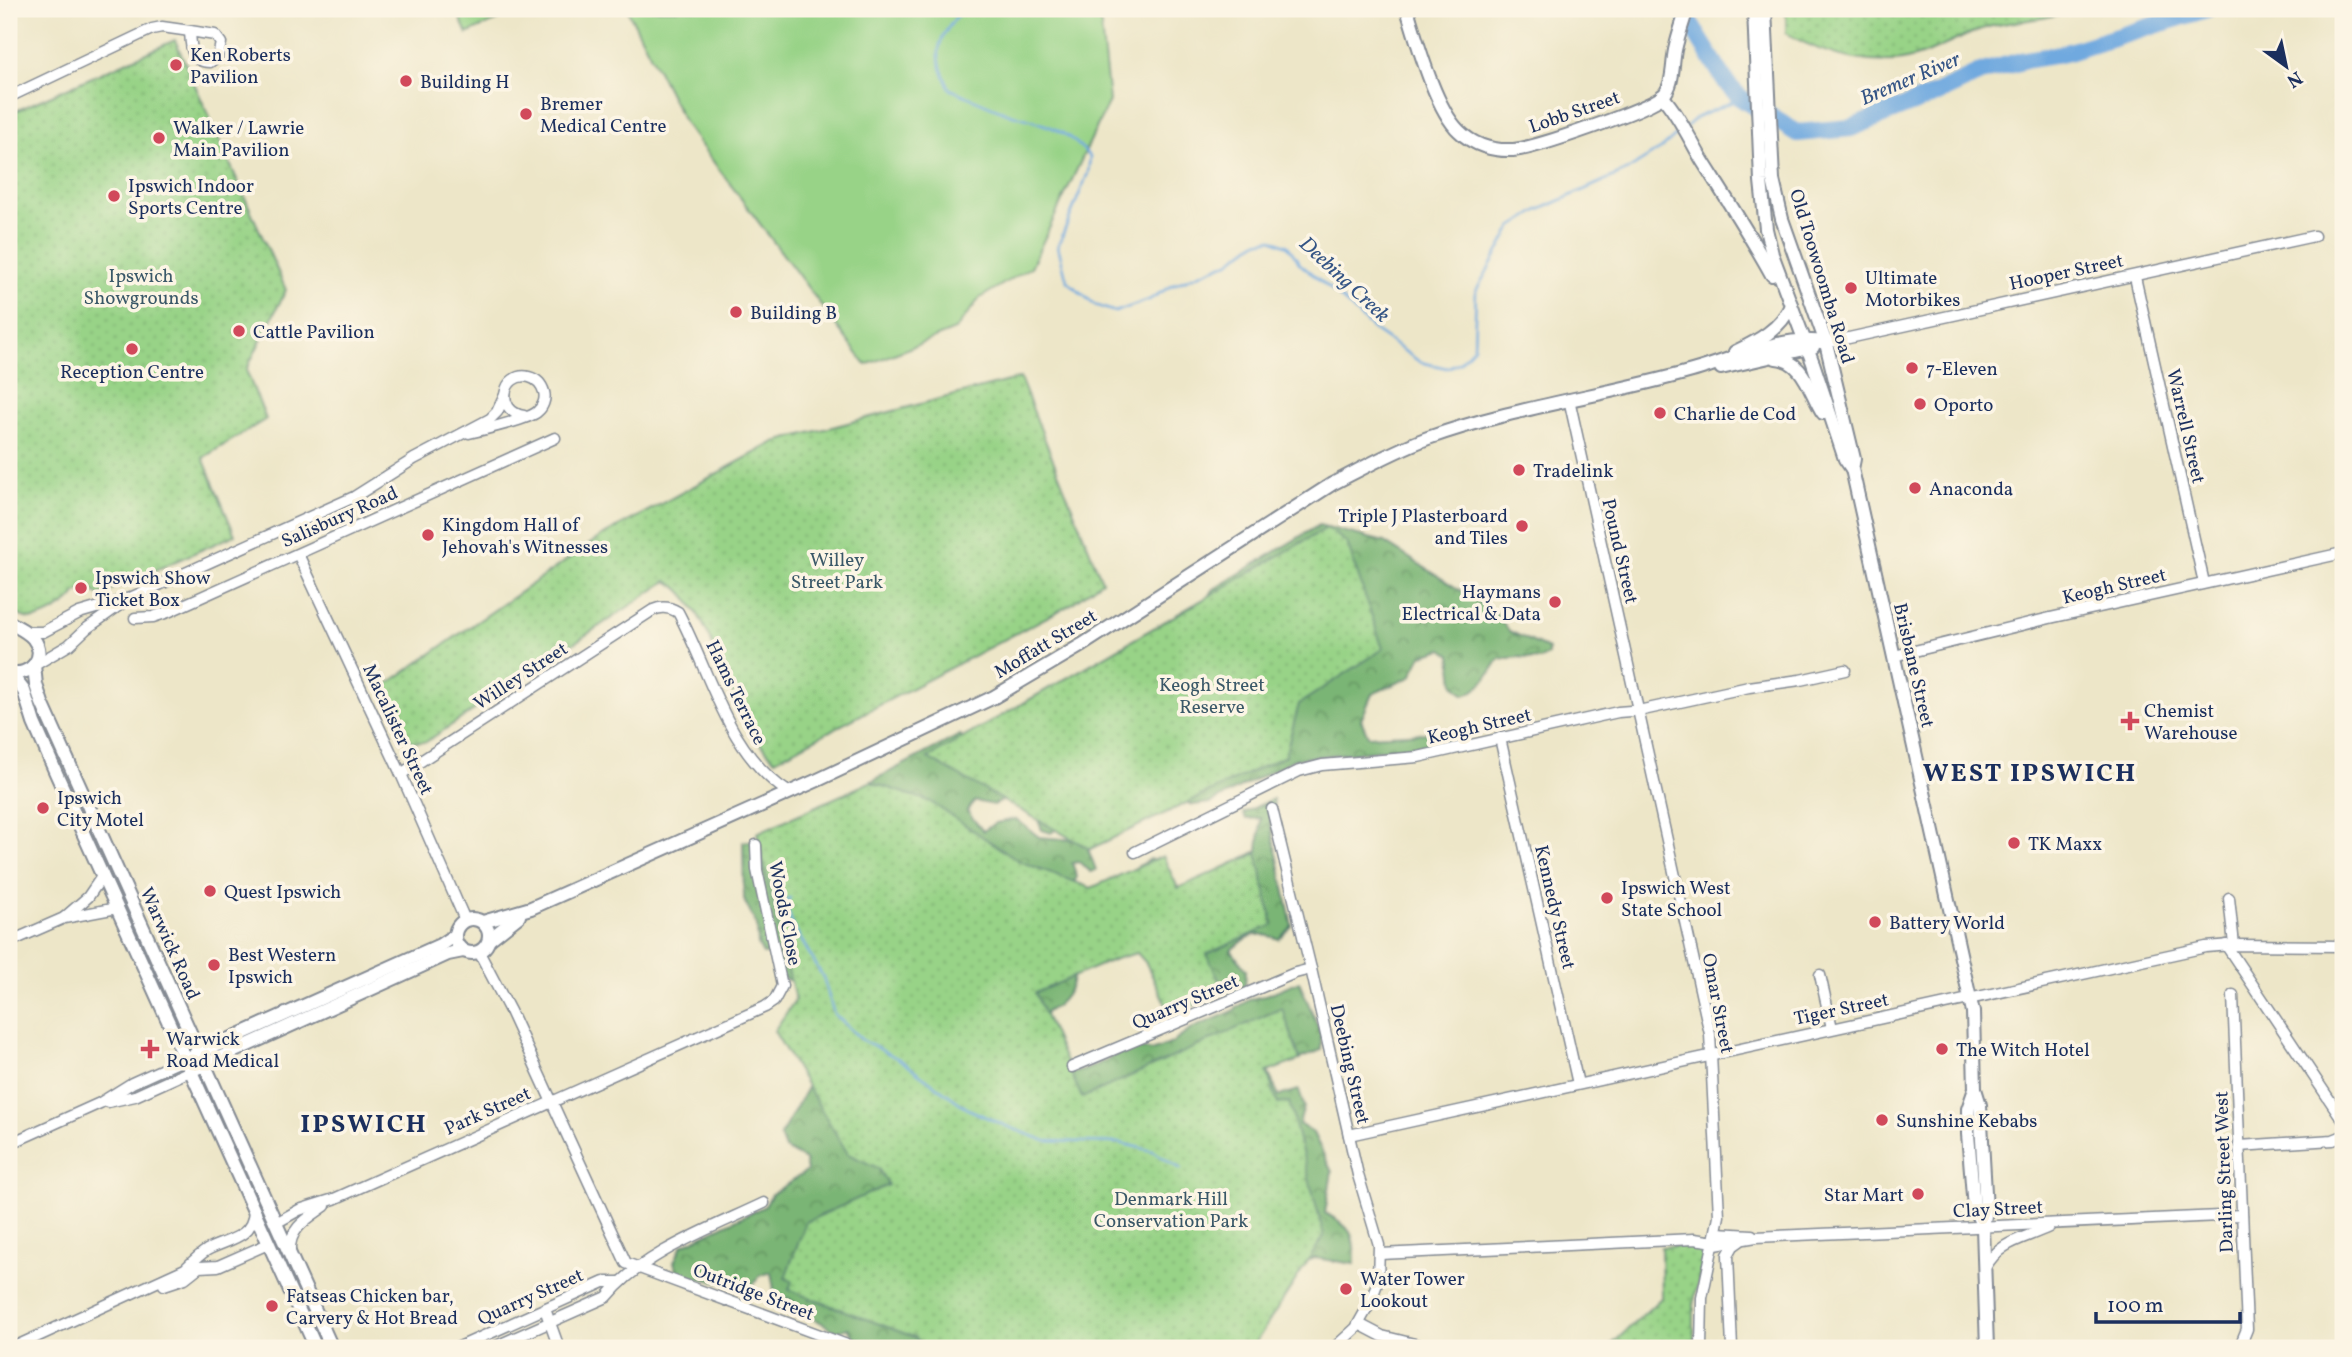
<svg xmlns="http://www.w3.org/2000/svg" width="2352" height="1357" viewBox="0 0 2352 1357" font-family="Vollkorn,serif">
<style>
.grass{fill:#98d387;stroke:#5a8172;stroke-width:2}
.forest{fill:url(#forest-crowns);stroke:#4a7269;stroke-width:2}
.park{fill:url(#park-dots);stroke:#5a8172;stroke-width:2}
.lines{fill:none;stroke-linecap:round;stroke-linejoin:round}
.stream{stroke:#6fa9df;stroke-width:2.5}
.river{stroke:#6fa9df;stroke-width:18}
.minor-casing{stroke:#848a93;stroke-width:13}
.major-casing{stroke:#848a93;stroke-width:16}
.minor{stroke:#fff;stroke-width:10}
.major{stroke:#fff;stroke-width:12}
.poi-dot{fill:#d1495b;stroke:#fcf5e5;stroke-width:2.5}
.labels{text-anchor:middle;stroke-width:7;stroke-linejoin:round;paint-order:stroke}
.poi-label{font-size:19px;fill:#1b2f5e;stroke:#fcf5e5;text-anchor:start}
.street-label{font-size:19px;fill:#1b2f5e;stroke:#fcf5e5}
.park-label{font-size:19px;fill:#3a5868;stroke:#fcf5e5}
.water-label{font-size:21px;font-style:italic;fill:#345485;stroke:#fcf5e5}
.district-label{font-size:26px;font-weight:bold;letter-spacing:2px;fill:#1b2f5e;stroke:#fcf5e5}
</style>
<defs>
<pattern id="forest-crowns" width="20" height="18" patternUnits="userSpaceOnUse" patternTransform="scale(1.75)"><rect width="20" height="18" fill="#7ab574"/><path d="M2 6a3 3 0 1 1 6 0M12 15a3 3 0 1 1 6 0" fill="none" stroke="#639462"/></pattern>
<pattern id="park-dots" width="8" height="8" patternUnits="userSpaceOnUse" patternTransform="scale(1.75)"><rect width="8" height="8" fill="#98d387"/><path d="M2 2h.1M6 6h.1" fill="none" stroke="#82b577" stroke-width="1.8" stroke-linecap="round"/></pattern>
</defs>
<rect width="100%" height="100%" fill="#fcf5e5"/>
<filter id="ink" filterUnits="userSpaceOnUse"><feTurbulence type="fractalNoise" baseFrequency=".0143" numOctaves="2"/><feDisplacementMap in="SourceGraphic" scale="14" xChannelSelector="R" yChannelSelector="G"/><feConvolveMatrix kernelMatrix="1 2 1 2 8 2 1 2 1" color-interpolation-filters="sRGB"/></filter>
<filter id="wash" filterUnits="userSpaceOnUse"><feTurbulence type="fractalNoise" baseFrequency=".00686" numOctaves="4" result="noise"/><feDisplacementMap in="SourceGraphic" scale="28" xChannelSelector="R" yChannelSelector="G"/><feGaussianBlur stdDeviation="1.57" result="paint"/><feColorMatrix in="noise" values="0 0 0 0 0 0 0 0 0 0 0 0 0 0 0 0 0 1.4 0 .05"/><feComposite in="paint" operator="in"/></filter>
<g filter="url(#wash)">
<rect width="100%" height="100%" fill="#ede6c8"/>
<g class="grass">
<path d="M456 9H494L499 19 467 34Z"/>
<path d="M627 9H1099L1109 101 1031 267 980 298 955 330 866 365 685 124Z"/>
</g>
<path class="forest" d="M1319 525 1384 542 1496 613 1509 631 1548 649V655L1539 660 1520 657 1499 659C1491 672 1480 691 1464 695L1454 684 1451 655 1443 649 1422 655 1411 677 1372 694 1361 720 1368 736 1466 731 1470 736 1463 741 1294 759 1211 803 1193 805 1184 801 1076 815 1051 833 1042 830 1033 808V784L994 805 975 801 967 811 983 831 996 823 1016 819 1039 837 1085 841 1096 870 1091 872 1079 862 1072 863 1077 877 1072 884 1002 911 1109 884 1150 859 1162 867 1168 884 1180 889 1258 851 1261 818 1246 819 1243 813 1273 799 1274 806 1268 811 1292 926 1279 939C1254 931 1251 934 1231 950L1246 970 1245 986 1233 993H1218L1212 1001 1184 1008 1175 1003 1142 948 1074 971C1073 989 1063 1004 1046 1012L1043 1025 1066 1071C1070 1071 1074 1073 1077 1072 1100 1069 1128 1039 1151 1051L1172 1043 1193 1028 1231 1012 1250 999 1264 996 1299 981 1321 1034V1050L1268 1072 1279 1096 1299 1090 1304 1107 1299 1124 1313 1133 1332 1172 1325 1213C1353 1228 1354 1233 1355 1264L1315 1258 1295 1264 1251 1348H883L854 1337 848 1328 837 1332 805 1313 790 1299 775 1296 771 1272 760 1276 752 1286 687 1277 677 1271 674 1262 682 1245 765 1206 772 1194 807 1171 805 1160 785 1149 780 1136 808 1086 804 1020 795 983 783 978 770 954H763L758 945 757 926 744 900 743 842 759 840 960 735 976 756 1187 623 1214 589Z"/>
<g class="park">
<path d="M1786 9H2071C2045 22 2016 19 1988 27 1966 34 1946 46 1924 54 1880 71 1826 57 1786 33Z"/>
<path d="M175 40 286 290 246 370 266 419 203 458 235 535 99 595 88 587 76 593C70 604 47 617 34 619 25 620 16 614 9 608V114Z"/>
<path d="M1020 378 1102 581 1070 605 775 760C768 752 760 744 754 736 729 699 706 599 667 581L426 742H413L407 737 383 687 600 537 775 442Z"/>
<path d="M1327 528 1347 543 1383 649 1299 704 1285 756 1090 849 928 758Z"/>
<path d="M870 782 929 801 1019 861 1091 888 1163 856 1178 888 1257 853 1273 925 1207 954 1222 987 1169 1011 1146 963 1137 953 1115 959 1035 993 1082 1098 1282 1008 1300 1060 1267 1072 1278 1104 1289 1102 1324 1236 1252 1348H927L914 1337 789 1290 792 1281 785 1278 806 1222 888 1185 878 1168 848 1154 774 1031 795 1000 757 833Z"/>
<path d="M1694 1245 1701 1249 1704 1256 1694 1301V1348H1608L1662 1297 1661 1247Z"/>
</g>
<g class="lines">
<g class="stream">
<path d="M962 9C937 42 931 50 950 89 969 97 991 107 1010 114 1044 124 1066 128 1090 157L1088 173 1058 246 1067 281 1095 305 1115 312 1149 300 1171 286 1229 262 1256 242 1272 239 1288 246 1300 264 1333 291 1375 331 1420 362 1447 368 1460 362 1474 347 1476 291 1512 227 1539 210 1626 171 1662 148 1682 130"/>
<path d="M1687 126 1696 118 1741 98"/>
<path d="M790 898 785 902 792 924 823 977 834 1014 862 1040 899 1059 968 1109 1006 1126 1046 1141 1120 1143 1153 1151 1181 1169"/>
</g>
<path class="river" d="M1681 9 1728 85 1741 98 1797 133 1851 128 1931 96 1980 73 2025 60 2065 53 2207 9"/>
</g>
</g>
<g filter="url(#ink)">
<g class="lines">
<defs>
<g id="minor">
<path d="M190 31 215 35 221 43 218 56 210 62C190 62 191 46 190 31Z"/>
<path d="M9 97 152 29 162 27 190 31"/>
<path d="M2135 277 2204 583"/>
<path d="M1826 343 2314 236"/>
<path d="M1569 399 1710 1034 1719 1216 1702 1298 1701 1348"/>
<path d="M469 433C482 430 529 419 537 412 543 407 546 399 544 392 542 385 537 379 529 377 503 371 494 411 524 416"/>
<path d="M298 554 401 774 465 920"/>
<path d="M135 618 153 617 168 612 555 438"/>
<path d="M27 632H43L79 613 130 598 354 497 414 459 490 419 497 412 505 395"/>
<path d="M1894 656 2050 618 2343 553"/>
<path d="M35 665 69 645 86 629 124 602"/>
<path d="M1500 738 1578 1084"/>
<path d="M401 774 653 610C662 606 670 607 678 612 711 674 727 752 788 792"/>
<path d="M1272 809 1311 969 1358 1175 1379 1245 1378 1281 1370 1303 1356 1328 1334 1348"/>
<path d="M1135 852 1299 771 1322 765 1418 757 1618 712 1643 710 1749 687 1800 680 1845 670"/>
<path d="M2229 898 2234 945"/>
<path d="M65 917 88 897 103 875"/>
<path d="M9 942 64 918 117 908"/>
<path d="M2226 945 2343 1120"/>
<path d="M479 952 510 1011 626 1263 855 1348"/>
<path d="M1820 975 1832 1028"/>
<path d="M2233 995 2247 1329 2240 1346"/>
<path d="M1072 1067 1295 973 1311 969"/>
<path d="M108 1102 135 1096 190 1071"/>
<path d="M1349 1135 2206 947 2231 945 2343 946"/>
<path d="M9 1144 100 1103 132 1083 185 1059"/>
<path d="M2239 1146 2333 1140 2343 1136"/>
<path d="M276 1223 299 1210 334 1199 765 1007 774 1001 782 986 757 870 756 845"/>
<path d="M1717 1233 1752 1235"/>
<path d="M1715 1244 1756 1237 2242 1215"/>
<path d="M290 1252C288 1229 308 1218 325 1206"/>
<path d="M1380 1254 1694 1239 1715 1242"/>
<path d="M1985 1268C1999 1241 2024 1239 2049 1227"/>
<path d="M164 1285 185 1278 199 1267 218 1266 268 1244"/>
<path d="M545 1309 559 1348"/>
<path d="M1359 1324 1382 1336 1431 1348"/>
<path d="M12 1348 185 1269C192 1262 199 1255 207 1250 227 1239 252 1239 254 1212"/>
<path d="M457 1348 604 1282H619"/>
<path d="M492 1348 607 1297C642 1253 714 1227 764 1203"/>
<path d="M1732 1348 1728 1255 1733 1246 1740 1241"/>
</g>
<g id="major">
<path d="M1407 9C1417 41 1435 108 1459 131 1473 145 1493 151 1513 150 1534 149 1649 109 1663 96 1674 84 1672 65 1675 50 1678 36 1683 22 1687 9"/>
<path d="M1754 9 1761 181 1766 229 1772 254 1813 363 1845 459 1852 469 1973 1012 1975 1089 1980 1105 1986 1210 1983 1227 1987 1348"/>
<path d="M1765 9 1773 180 1782 219 1826 343 1854 459 1852 469"/>
<path d="M1662 96C1679 115 1689 138 1702 160 1726 198 1750 235 1772 275"/>
<path d="M1735 352C1758 341 1781 329 1791 305"/>
<path d="M1776 358C1804 360 1810 393 1823 413"/>
<path d="M1721 368 1813 347"/>
<path d="M9 622C17 627 27 631 33 638 48 657 30 678 9 672"/>
<path d="M34 665 36 685 42 703 332 1348"/>
<path d="M10 673 24 691 34 723 56 773 316 1348"/>
<circle cx="472" cy="936" r="17"/>
<path d="M483 922 531 908 820 779 994 697 1082 645 1332 484C1363 468 1395 450 1428 438 1514 407 1604 396 1692 371 1734 360 1782 333 1826 343"/>
<path d="M490 939 519 916"/>
<path d="M192 1056 440 945 455 935"/>
<path d="M197 1068 448 954 463 951"/>
<path d="M1975 1089 1968 1109V1134L1974 1208 1983 1227"/>
</g>
</defs>
<use href="#minor" class="minor-casing"/>
<use href="#major" class="major-casing"/>
<use href="#minor" class="minor"/>
<use href="#major" class="major"/>
</g>
</g>
<g class="poi-dot">
<circle cx="176" cy="65" r="7"/>
<circle cx="406" cy="81" r="7"/>
<circle cx="526" cy="114" r="7"/>
<circle cx="159" cy="138" r="7"/>
<circle cx="114" cy="196" r="7"/>
<circle cx="1851" cy="288" r="7"/>
<circle cx="736" cy="312" r="7"/>
<circle cx="239" cy="331" r="7"/>
<circle cx="132" cy="349" r="7"/>
<circle cx="1912" cy="368" r="7"/>
<circle cx="1920" cy="404" r="7"/>
<circle cx="1660" cy="413" r="7"/>
<circle cx="1519" cy="470" r="7"/>
<circle cx="1915" cy="488" r="7"/>
<circle cx="1522" cy="526" r="7"/>
<circle cx="428" cy="535" r="7"/>
<circle cx="81" cy="588" r="7"/>
<circle cx="1555" cy="602" r="7"/>
<path d="M2126.5 710.5h7v7h7v7h-7v7h-7v-7h-7v-7h7z"/>
<circle cx="43" cy="808" r="7"/>
<circle cx="2014" cy="843" r="7"/>
<circle cx="210" cy="891" r="7"/>
<circle cx="1607" cy="898" r="7"/>
<circle cx="1875" cy="922" r="7"/>
<circle cx="214" cy="965" r="7"/>
<path d="M146.5 1038.5h7v7h7v7h-7v7h-7v-7h-7v-7h7z"/>
<circle cx="1942" cy="1049" r="7"/>
<circle cx="1882" cy="1120" r="7"/>
<circle cx="1918" cy="1194" r="7"/>
<circle cx="1346" cy="1289" r="7"/>
<circle cx="272" cy="1306" r="7"/>
</g>
<g class="labels">
<g class="poi-label">
<text x="190" y="61">Ken Roberts<tspan x="190" dy="22">Pavilion</tspan></text>
<text x="420" y="88">Building H</text>
<text x="540" y="110">Bremer<tspan x="540" dy="22">Medical Centre</tspan></text>
<text x="173" y="134">Walker / Lawrie<tspan x="173" dy="22">Main Pavilion</tspan></text>
<text x="128" y="192">Ipswich Indoor<tspan x="128" dy="22">Sports Centre</tspan></text>
<text x="1865" y="284">Ultimate<tspan x="1865" dy="22">Motorbikes</tspan></text>
<text x="750" y="319">Building B</text>
<text x="253" y="338">Cattle Pavilion</text>
<text x="1926" y="375">7-Eleven</text>
<text x="132" y="378" text-anchor="middle">Reception Centre</text>
<text x="1934" y="411">Oporto</text>
<text x="1674" y="420">Charlie de Cod</text>
<text x="1533" y="477">Tradelink</text>
<text x="1929" y="495">Anaconda</text>
<text x="1508" y="522" text-anchor="end">Triple J Plasterboard<tspan x="1508" dy="22">and Tiles</tspan></text>
<text x="442" y="531">Kingdom Hall of<tspan x="442" dy="22">Jehovah's Witnesses</tspan></text>
<text x="95" y="584">Ipswich Show<tspan x="95" dy="22">Ticket Box</tspan></text>
<text x="1541" y="598" text-anchor="end">Haymans<tspan x="1541" dy="22">Electrical &amp; Data</tspan></text>
<text x="2144" y="717">Chemist<tspan x="2144" dy="22">Warehouse</tspan></text>
<text x="57" y="804">Ipswich<tspan x="57" dy="22">City Motel</tspan></text>
<text x="2028" y="850">TK Maxx</text>
<text x="1621" y="894">Ipswich West<tspan x="1621" dy="22">State School</tspan></text>
<text x="224" y="898">Quest Ipswich</text>
<text x="1889" y="929">Battery World</text>
<text x="228" y="961">Best Western<tspan x="228" dy="22">Ipswich</tspan></text>
<text x="166" y="1045">Warwick<tspan x="166" dy="22">Road Medical</tspan></text>
<text x="1956" y="1056">The Witch Hotel</text>
<text x="1896" y="1127">Sunshine Kebabs</text>
<text x="1904" y="1201" text-anchor="end">Star Mart</text>
<text x="1360" y="1285">Water Tower<tspan x="1360" dy="22">Lookout</tspan></text>
<text x="286" y="1302">Fatseas Chicken bar,<tspan x="286" dy="22">Carvery &amp; Hot Bread</tspan></text>
</g>
<g class="street-label">
<text transform="translate(1574 111) rotate(-19)" y="7">Lobb Street</text>
<text transform="translate(2066 271) rotate(-12)" y="7">Hooper Street</text>
<text transform="translate(1823 276) rotate(73)" y="7">Old Toowoomba Road</text>
<text transform="translate(2187 426) rotate(77)" y="7">Warrell Street</text>
<text transform="translate(339 516) rotate(-24)" y="7">Salisbury Road</text>
<text transform="translate(1621 551) rotate(77)" y="7">Pound Street</text>
<text transform="translate(2114 585) rotate(-13)" y="7">Keogh Street</text>
<text transform="translate(1045 643) rotate(-31)" y="7">Moffatt Street</text>
<text transform="translate(1915 665) rotate(77)" y="7">Brisbane Street</text>
<text transform="translate(520 675) rotate(-33)" y="7">Willey Street</text>
<text transform="translate(737 692) rotate(64)" y="7">Hams Terrace</text>
<text transform="translate(1479 725) rotate(-13)" y="7">Keogh Street</text>
<text transform="translate(399 729) rotate(65)" y="7">Macalister Street</text>
<text transform="translate(1556 907) rotate(77)" y="7">Kennedy Street</text>
<text transform="translate(786 913) rotate(79)" y="7">Woods Close</text>
<text transform="translate(171 943) rotate(66)" y="7">Warwick Road</text>
<text transform="translate(1185 1001) rotate(-23)" y="7">Quarry Street</text>
<text transform="translate(1719 1003) rotate(79)" y="7">Omar Street</text>
<text transform="translate(1841 1008) rotate(-12)" y="7">Tiger Street</text>
<text transform="translate(1351 1064) rotate(77)" y="7">Deebing Street</text>
<text transform="translate(487 1110) rotate(-24)" y="7">Park Street</text>
<text transform="translate(2223 1172) rotate(-92)" y="7">Darling Street West</text>
<text transform="translate(1998 1208) rotate(-3)" y="7">Clay Street</text>
<text transform="translate(754 1291) rotate(21)" y="7">Outridge Street</text>
<text transform="translate(530 1296) rotate(-24)" y="7">Quarry Street</text>
</g>
<g class="park-label">
<text x="141" y="282">Ipswich<tspan x="141" dy="22">Showgrounds</tspan></text>
<text x="837" y="566">Willey<tspan x="837" dy="22">Street Park</tspan></text>
<text x="1212" y="691">Keogh Street<tspan x="1212" dy="22">Reserve</tspan></text>
<text x="1171" y="1205">Denmark Hill<tspan x="1171" dy="22">Conservation Park</tspan></text>
</g>
<g class="water-label">
<text transform="translate(1910 78) rotate(-23)" y="7">Bremer River</text>
<text transform="translate(1345 279) rotate(43)" y="7">Deebing Creek</text>
</g>
<g class="district-label">
<text x="2030" y="781">WEST IPSWICH</text>
<text x="364" y="1132">IPSWICH</text>
</g>
</g>
<rect width="2352" height="1357" fill="none" stroke="#fcf5e5" stroke-width="35"/>
<g transform="translate(2286 66) rotate(147)" stroke="#fcf5e5" stroke-width="5" paint-order="stroke">
<path d="M0-5L12 26L0 18L-12 26Z" fill="#1b2f5e"/>
<text y="-10" font-size="19" font-weight="bold" text-anchor="middle" fill="#1b2f5e">N</text>
</g>
<path d="M2096 1312v10h144v-10" fill="none" stroke="#1b2f5e" stroke-width="3.5"/>
<text x="2107" y="1312" font-size="21" fill="#1b2f5e" stroke="#fcf5e5" stroke-width="5" paint-order="stroke">100 m</text>
</svg>
